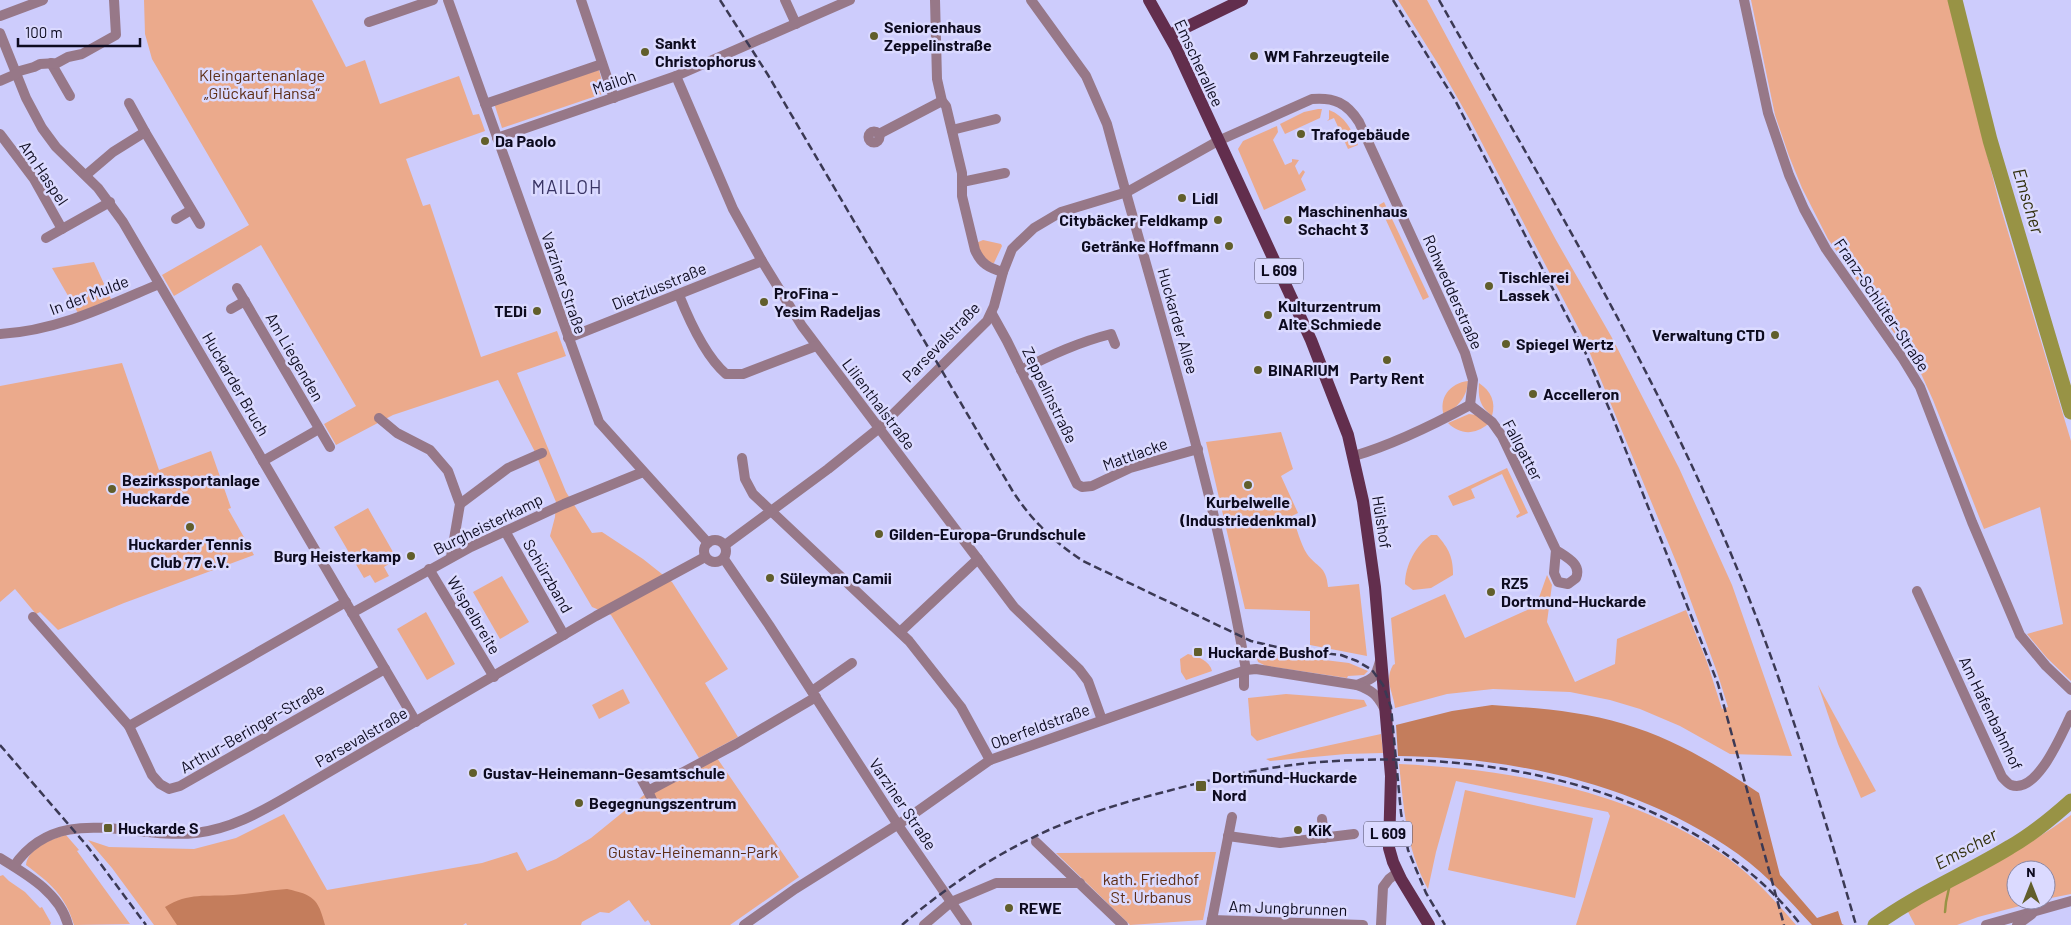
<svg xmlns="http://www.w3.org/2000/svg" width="2071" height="925" viewBox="0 0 2071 925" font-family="Barlow,sans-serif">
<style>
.green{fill:#ebaa8c}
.forest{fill:#c47d5c}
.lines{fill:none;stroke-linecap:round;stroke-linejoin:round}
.stream{stroke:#989345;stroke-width:2.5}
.river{stroke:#989345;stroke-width:15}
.minor{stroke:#977888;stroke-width:10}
.major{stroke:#622e4d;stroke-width:12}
.rail{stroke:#3b3954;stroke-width:2.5;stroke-dasharray:8 4;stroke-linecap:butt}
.poi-dot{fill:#615e2b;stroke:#dbdaff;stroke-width:2}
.labels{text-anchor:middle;stroke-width:5;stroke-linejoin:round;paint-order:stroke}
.shield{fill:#dbdaff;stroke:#4b4962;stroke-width:1}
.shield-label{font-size:15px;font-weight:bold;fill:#0d0b1f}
.poi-label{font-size:16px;font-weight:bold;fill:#0d0b1f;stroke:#dbdaff;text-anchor:start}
.street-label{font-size:16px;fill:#0d0b1f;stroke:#dbdaff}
.park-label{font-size:16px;fill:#5d2d15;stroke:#dbdaff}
.water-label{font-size:18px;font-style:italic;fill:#33310e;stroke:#dbdaff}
.quarter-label{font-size:19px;letter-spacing:1px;fill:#393465;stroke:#dbdaff}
</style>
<rect width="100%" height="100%" fill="#cdccfc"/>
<g class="green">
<path d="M144 0H312L346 67 365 60 380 104 459 76 473 115 479 114 485 131 406 159 423 206 430 204 481 357 557 331 566 356 517 373 566 492 592 533 602 532 643 559 672 582 728 669 705 683 738 737 699 758 611 615 592 607 550 536 555 517 556 502 534 450 498 380 393 415 336 445 324 424 356 406 261 245 174 296 162 275 249 225 152 59 145 34Z"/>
<path d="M1398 0H1427L1556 240 1611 336 1679 468 1732 585 1792 756 1730 754 1680 726 1640 709 1610 700 1570 692 1493 689 1447 694 1395 708C1393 691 1384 681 1393 665L1395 664 1391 618 1445 594 1465 638 1536 606 1547 575 1552 585 1547 622 1575 682 1615 664 1617 639 1686 610 1707 662 1722 709 1728 707 1717 672 1679 569 1584 339 1470 120 1440 67Z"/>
<path d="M1751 0H1948L1999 202 2071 441V681L2047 658 2027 634 2063 624 2040 507 1984 529 1933 400 1918 367 1828 239 1802 188 1789 156 1775 115Z"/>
<path d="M599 70 605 93 502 128 494 103Z"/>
<path d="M1318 109H1322L1320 118 1285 134 1280 124 1304 112Z"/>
<path d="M1329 110C1345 116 1352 130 1358 145L1348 149 1334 118 1327 121 1329 119Z"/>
<path d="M1277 126 1278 132 1273 140 1285 165 1292 162V159L1299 160 1295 166 1299 175 1303 170 1305 172 1301 179 1306 190 1264 210 1238 149 1243 141Z"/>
<path d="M1384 202 1429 297 1423 300 1379 205Z"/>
<path d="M983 240 1001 244 1002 246 994 263C983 262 981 253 976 243Z"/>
<path d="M94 262 111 299 78 313 52 268Z"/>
<path d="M122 363 159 470 211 451 231 508 228 509 254 555 124 603 58 630 40 612 36 614 15 589 0 602V386Z"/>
<path d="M1468 381C1467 398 1457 407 1444 416 1438 398 1450 383 1468 381Z"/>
<path d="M1479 383C1491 391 1496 402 1492 416 1480 406 1478 399 1479 383Z"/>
<path d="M1469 414 1476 415 1488 424C1475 435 1460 435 1448 423Z"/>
<path d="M1281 432 1293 469 1281 476 1298 513 1292 516C1297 528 1300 543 1307 554 1317 568 1326 565 1328 587L1359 584 1367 656 1310 645V611L1245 609 1206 442Z"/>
<path d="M1507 468 1528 513 1517 518 1516 516 1520 513 1502 474 1471 489 1475 498 1453 506 1448 496Z"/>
<path d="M368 508 397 559 384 567 389 576 375 583 370 575 364 578 334 527Z"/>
<path d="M1431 535H1437C1449 549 1453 557 1453 575L1431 588 1413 590 1405 584C1405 565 1416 545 1431 535Z"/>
<path d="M502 576 529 622 500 639 473 592Z"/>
<path d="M426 612 455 664 427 680 397 629Z"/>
<path d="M1254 648 1268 653 1349 663 1368 671 1364 675 1348 676 1347 678 1266 666 1258 662Z"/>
<path d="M1188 654C1197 656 1210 661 1212 671L1186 680 1181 672 1180 659Z"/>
<path d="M1818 685 1876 791 1861 798 1838 744Z"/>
<path d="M623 689 630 703 599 719 592 705Z"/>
<path d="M1286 694 1364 700 1367 706 1257 741 1251 735 1248 698Z"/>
<path d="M1381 734 1383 753 1346 754 1270 761 1266 759Z"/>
<path d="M717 758 799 877 730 925H651L648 920 645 922 629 900 609 913 600 912 582 922 581 925H467L466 923 463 925H154L112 868 88 840 109 847 194 849 236 838 284 814 327 890 482 863 517 852 527 871 556 859 591 838 644 795Z"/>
<path d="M1399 764C1509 769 1626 790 1719 852 1749 872 1773 898 1796 925H1576L1610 816 1608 812 1456 781 1436 852 1428 889C1406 848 1404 809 1399 764Z"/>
<path d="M1465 790 1593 818 1575 898 1448 870Z"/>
<path d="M2071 815V894L2046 899V870H2016V900H2042L1978 917 1957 925H1915L1906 908C1963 880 2020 852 2071 815Z"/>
<path d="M66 835 79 850 77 851 130 924 74 925C65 895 50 883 26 865 28 848 51 839 66 835Z"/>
<path d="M1216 852 1203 920 1130 925 1056 853Z"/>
<path d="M3 875 9 881 25 892 40 908 42 907 51 923 50 925H0V876Z"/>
</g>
<g class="forest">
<path d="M1492 705C1536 708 1581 711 1624 724 1673 738 1717 765 1759 793L1780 875 1817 918 1838 911 1842 924 1844 925H1812C1789 900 1766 874 1738 854 1641 785 1516 757 1398 756L1396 725 1452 711Z"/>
<path d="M287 889C313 895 318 898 325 925H177L165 907C189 892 206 897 233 895 251 894 269 890 287 889Z"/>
</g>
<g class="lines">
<path class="stream" d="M1945 912 1946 902 1951 879"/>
<g class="river">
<path d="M1955 0 1990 140 2071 412"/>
<path d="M1875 925C1917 894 1966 874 2010 847 2033 834 2052 818 2071 801"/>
</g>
<g class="minor">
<path d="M448 0 599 422 708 543"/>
<path d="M581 0 614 98"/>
<path d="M785 0 796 24"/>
<path d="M935 0 937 79 942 101 946 106 962 173V196L975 250C981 264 989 268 1003 272"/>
<path d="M1031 0 1086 76 1107 124C1156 305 1214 485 1246 670"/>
<path d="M1744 0 1768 113 1789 175 1804 209 1826 249 1903 359 1920 387 1972 522 2020 635 2046 666 2071 690"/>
<path d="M0 16 43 0"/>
<path d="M369 22 433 0"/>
<path d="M0 33 26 98 42 128 56 147 98 188 123 222 416 722"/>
<path d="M51 63 70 96"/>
<path d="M16 72 34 67 40 64 57 63 68 57 82 54 116 35 114 0"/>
<path d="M676 76 733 209 762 261 802 326 1014 607 1079 669 1088 681 1102 720"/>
<path d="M0 81 16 74"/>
<path d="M129 103 145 132"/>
<path d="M485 104 602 64"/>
<path d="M952 130 996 119"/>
<circle cx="874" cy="137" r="5.5"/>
<path d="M0 134 34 179 62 229 110 202"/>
<path d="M879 134 942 101"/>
<path d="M497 138 676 76 850 0"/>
<path d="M86 175 113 152 145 132 200 224"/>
<path d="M962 182 1005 173"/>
<path d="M176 219 191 210"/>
<path d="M46 238 62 229"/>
<path d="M237 288 330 447"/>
<path d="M679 295C689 320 705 356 726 374H743L816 346"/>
<path d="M231 309 245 301"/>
<path d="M992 314 1007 341 1077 484 1082 487 1092 486 1130 468 1198 449"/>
<path d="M0 334C57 331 107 306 159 284"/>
<path d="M568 338 762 261"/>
<path d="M1021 370C1051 355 1079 342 1111 334L1115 344"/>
<path d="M1470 405 1492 422 1502 436 1556 550 1554 573 1558 582 1568 584 1576 578C1582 564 1566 557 1556 550"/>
<path d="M379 418 397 433 430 450 448 471 460 504 451 557"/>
<path d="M1354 456C1395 444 1433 425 1470 405"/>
<path d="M742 458 745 479 753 494 909 641 961 707 990 760"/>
<path d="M263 461 319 429"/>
<path d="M460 504 508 468 542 453"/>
<path d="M505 531 564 635"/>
<circle cx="715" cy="551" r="11"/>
<path d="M725 545 828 469 878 429 987 321 994 306 1003 272 1012 249 1034 228 1061 212 1127 192 1218 141 1312 99C1334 97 1347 103 1359 122L1465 353 1473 380 1470 405"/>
<path d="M724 559 769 625 898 825 967 925"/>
<path d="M429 569 494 677"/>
<path d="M1917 591 2002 777C2005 780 2008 784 2011 785 2037 795 2062 733 2071 715"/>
<path d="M352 613 471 547 564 504 643 472"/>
<path d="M33 617 129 726 152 775 160 784 169 789 180 786 385 669"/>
<path d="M900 632 978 559"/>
<path d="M1244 671V686"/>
<path d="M1357 685C1374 678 1375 679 1380 661"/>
<path d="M812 691 852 663"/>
<path d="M129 726 346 602"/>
<path d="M642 780 648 791 736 744 816 697"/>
<path d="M648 791 653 802"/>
<path d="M1322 819 1324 838"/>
<path d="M1228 836 1280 843 1354 834"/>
<path d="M1036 842 1123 925"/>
<path d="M0 858C26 874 60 893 68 925"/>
<path d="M14 866C59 801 132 840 196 833 230 829 259 813 288 796L596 616 705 557"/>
<path d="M1212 920 1363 925"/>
<path d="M744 925 795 889 905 820 990 760 1228 676 1246 670 1256 669 1357 685C1371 690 1377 694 1384 708"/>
<path d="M924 925 951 902 996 883H1080"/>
<path d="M1211 925 1232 817"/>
<path d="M1381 925 1383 887 1389 879 1398 872"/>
<path d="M1986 925 2071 901"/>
<path d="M2017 925 2032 914"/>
</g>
<g class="major">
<path d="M1149 0 1176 48 1311 340 1348 435 1363 501 1375 587 1391 776 1389 848 1393 862 1401 879 1429 925"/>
<path d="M1170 35 1242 0"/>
</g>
<g class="rail">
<path d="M720 0 768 75 1012 490C1031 520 1053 541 1083 561L1251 641 1285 649 1341 655 1357 661 1372 670 1383 685 1391 707 1401 813 1408 850 1426 893 1445 925"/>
<path d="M1393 0 1455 100 1583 347 1613 418 1718 684 1784 925"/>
<path d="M1439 0C1535 170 1637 339 1716 519 1774 650 1816 787 1856 925"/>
<path d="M0 745 88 847 146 925"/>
<path d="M902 925C947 886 997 853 1051 829 1088 813 1125 802 1164 792 1212 779 1260 768 1309 763 1479 747 1690 784 1801 925"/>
</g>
</g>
<g class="poi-dot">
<circle cx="874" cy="36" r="5"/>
<circle cx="645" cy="52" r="5"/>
<circle cx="1254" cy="56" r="5"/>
<circle cx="1301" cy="134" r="5"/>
<circle cx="485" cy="141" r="5"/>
<circle cx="1182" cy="198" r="5"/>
<circle cx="1218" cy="220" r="5"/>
<circle cx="1288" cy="220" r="5"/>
<circle cx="1229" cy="246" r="5"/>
<circle cx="1489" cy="286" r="5"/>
<circle cx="764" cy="302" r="5"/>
<circle cx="537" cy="311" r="5"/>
<circle cx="1268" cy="315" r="5"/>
<circle cx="1775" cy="335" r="5"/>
<circle cx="1506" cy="344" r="5"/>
<circle cx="1387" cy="360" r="5"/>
<circle cx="1258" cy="370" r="5"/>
<circle cx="1533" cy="394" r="5"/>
<circle cx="1248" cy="485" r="5"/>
<circle cx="112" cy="489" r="5"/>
<circle cx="190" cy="527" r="5"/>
<circle cx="879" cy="534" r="5"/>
<circle cx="411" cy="556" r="5"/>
<circle cx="770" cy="578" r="5"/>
<circle cx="1491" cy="592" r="5"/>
<rect x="1193" y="647" width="10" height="10" rx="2.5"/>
<circle cx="473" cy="773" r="5"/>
<rect x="1195" y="780" width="12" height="12" rx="2.5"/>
<circle cx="579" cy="803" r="5"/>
<rect x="103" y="823" width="10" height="10" rx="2.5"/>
<circle cx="1298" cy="830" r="5"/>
<circle cx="1009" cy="908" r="5"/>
</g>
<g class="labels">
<g class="shield">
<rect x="1255" y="258.5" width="48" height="25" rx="4"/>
<rect x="1364" y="821.5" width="48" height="25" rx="4"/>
</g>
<g class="shield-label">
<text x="1279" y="276">L 609</text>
<text x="1388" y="839">L 609</text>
</g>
<g class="poi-label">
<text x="884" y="33">Seniorenhaus<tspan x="884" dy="18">Zeppelinstraße</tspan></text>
<text x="655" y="49">Sankt<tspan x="655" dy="18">Christophorus</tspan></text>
<text x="1264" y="62">WM Fahrzeugteile</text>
<text x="1311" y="140">Trafogebäude</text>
<text x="495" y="147">Da Paolo</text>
<text x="1192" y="204">Lidl</text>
<text x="1298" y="217">Maschinenhaus<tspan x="1298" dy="18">Schacht 3</tspan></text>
<text x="1208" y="226" text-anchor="end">Citybäcker Feldkamp</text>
<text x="1219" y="252" text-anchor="end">Getränke Hoffmann</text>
<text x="1499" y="283">Tischlerei<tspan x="1499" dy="18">Lassek</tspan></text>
<text x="774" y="299">ProFina -<tspan x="774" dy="18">Yesim Radeljas</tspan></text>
<text x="1278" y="312">Kulturzentrum<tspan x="1278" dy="18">Alte Schmiede</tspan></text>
<text x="527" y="317" text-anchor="end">TEDi</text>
<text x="1765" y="341" text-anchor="end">Verwaltung CTD</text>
<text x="1516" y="350">Spiegel Wertz</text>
<text x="1268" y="376">BINARIUM</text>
<text x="1387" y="384" text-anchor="middle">Party Rent</text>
<text x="1543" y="400">Accelleron</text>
<text x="122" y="486">Bezirkssportanlage<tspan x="122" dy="18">Huckarde</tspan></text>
<text x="1248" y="508" text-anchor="middle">Kurbelwelle<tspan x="1248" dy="18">(Industriedenkmal)</tspan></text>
<text x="889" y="540">Gilden-Europa-Grundschule</text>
<text x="190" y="550" text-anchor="middle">Huckarder Tennis<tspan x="190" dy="18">Club 77 e.V.</tspan></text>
<text x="401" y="562" text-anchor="end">Burg Heisterkamp</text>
<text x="780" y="584">Süleyman Camii</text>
<text x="1501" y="589">RZ5<tspan x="1501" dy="18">Dortmund-Huckarde</tspan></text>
<text x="1208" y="658">Huckarde Bushof</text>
<text x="483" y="779">Gustav-Heinemann-Gesamtschule</text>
<text x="1212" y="783">Dortmund-Huckarde<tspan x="1212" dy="18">Nord</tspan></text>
<text x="589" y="809">Begegnungszentrum</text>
<text x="118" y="834">Huckarde S</text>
<text x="1308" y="836">KiK</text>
<text x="1019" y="914">REWE</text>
</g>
<g class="street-label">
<text transform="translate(1199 63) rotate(65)" y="6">Emscherallee</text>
<text transform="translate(614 82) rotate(-19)" y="6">Mailoh</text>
<text transform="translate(44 173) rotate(56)" y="6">Am Haspel</text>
<text transform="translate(564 283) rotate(71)" y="6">Varziner Straße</text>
<text transform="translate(659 286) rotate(-22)" y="6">Dietziusstraße</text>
<text transform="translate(1453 292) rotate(66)" y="6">Rohwedderstraße</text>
<text transform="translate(89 295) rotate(-21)" y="6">In der Mulde</text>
<text transform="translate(1882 305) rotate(56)" y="6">Franz-Schlüter-Straße</text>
<text transform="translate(1178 321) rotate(74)" y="6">Huckarder Allee</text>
<text transform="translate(941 342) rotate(-46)" y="6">Parsevalstraße</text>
<text transform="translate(295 357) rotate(60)" y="6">Am Liegenden</text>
<text transform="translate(236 384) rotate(60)" y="6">Huckarder Bruch</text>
<text transform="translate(1050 395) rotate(64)" y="6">Zeppelinstraße</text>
<text transform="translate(879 404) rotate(53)" y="6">Lilienthalstraße</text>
<text transform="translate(1523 450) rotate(62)" y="6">Fallgatter</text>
<text transform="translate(1135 454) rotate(-20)" y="6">Mattlacke</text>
<text transform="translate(1382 522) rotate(81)" y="6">Hülshof</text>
<text transform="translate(488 524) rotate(-26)" y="6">Burgheisterkamp</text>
<text transform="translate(548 576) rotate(60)" y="6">Schürzband</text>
<text transform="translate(474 615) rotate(59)" y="6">Wispelbreite</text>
<text transform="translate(1991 713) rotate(64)" y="6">Am Hafenbahnhof</text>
<text transform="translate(1040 726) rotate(-20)" y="6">Oberfeldstraße</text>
<text transform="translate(252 728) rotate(-30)" y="6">Arthur-Beringer-Straße</text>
<text transform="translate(361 737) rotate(-30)" y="6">Parsevalstraße</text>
<text transform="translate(903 804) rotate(56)" y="6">Varziner Straße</text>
<text transform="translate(1288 908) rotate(2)" y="6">Am Jungbrunnen</text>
</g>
<g class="park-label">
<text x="262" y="81">Kleingartenanlage<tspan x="262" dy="18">„Glückauf Hansa“</tspan></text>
<text x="693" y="858">Gustav-Heinemann-Park</text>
<text x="1151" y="885">kath. Friedhof<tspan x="1151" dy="18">St. Urbanus</tspan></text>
</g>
<g class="water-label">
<text transform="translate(2028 201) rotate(73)" y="6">Emscher</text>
<text transform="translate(1966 849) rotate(-28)" y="6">Emscher</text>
</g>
<g class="quarter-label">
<text x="567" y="194">MAILOH</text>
</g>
</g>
<g transform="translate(2031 885)"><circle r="24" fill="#dbdaff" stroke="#8987a5"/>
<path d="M0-4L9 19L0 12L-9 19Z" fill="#615e2b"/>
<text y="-8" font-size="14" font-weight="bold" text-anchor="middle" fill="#0d0b1f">N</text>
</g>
<path d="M18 38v8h122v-8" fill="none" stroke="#0d0b1f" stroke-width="2.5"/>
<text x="25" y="38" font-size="15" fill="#0d0b1f" stroke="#dbdaff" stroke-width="4" paint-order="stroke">100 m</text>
</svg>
